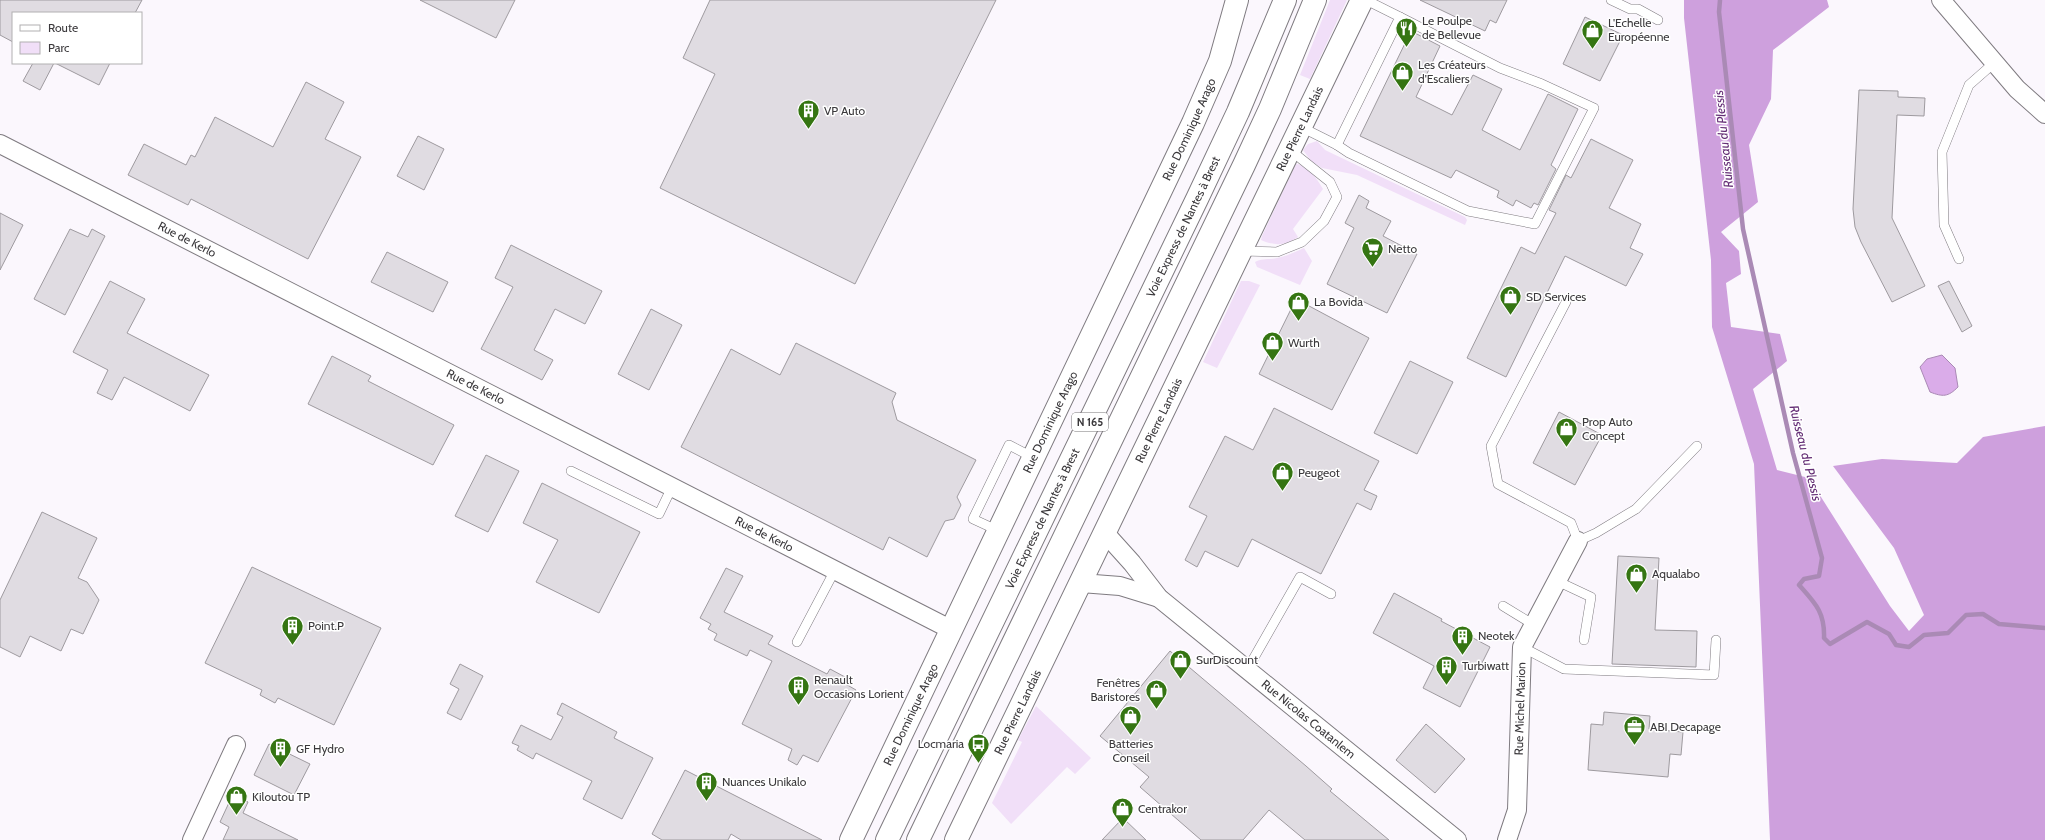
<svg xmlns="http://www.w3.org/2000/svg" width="2045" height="840" viewBox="0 0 2045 840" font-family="Cabin,sans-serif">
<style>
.green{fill:#f1dff8}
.forest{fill:#cea0dd}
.water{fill:#daace9;stroke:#aa8ab5}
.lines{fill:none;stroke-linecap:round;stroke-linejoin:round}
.stream{stroke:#aa8ab5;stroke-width:4.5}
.building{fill:#e0dce2;stroke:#9e9a9f}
.service-casing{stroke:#7f7b80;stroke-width:10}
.minor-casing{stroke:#7f7b80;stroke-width:20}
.tertiary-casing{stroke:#7f7b80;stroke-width:24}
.trunk-casing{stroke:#7f7b80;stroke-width:24}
.service{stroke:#fff;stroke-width:9}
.minor{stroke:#fff;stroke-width:18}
.tertiary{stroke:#fff;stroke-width:22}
.trunk{stroke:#fff;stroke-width:22}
.labels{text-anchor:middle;stroke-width:3;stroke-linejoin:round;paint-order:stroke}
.shield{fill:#fff;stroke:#767476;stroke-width:1}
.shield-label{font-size:11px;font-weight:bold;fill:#3b393c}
.poi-label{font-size:12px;fill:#3b393c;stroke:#fff;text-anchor:start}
.street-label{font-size:12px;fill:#3b393c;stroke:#fff}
.water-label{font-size:13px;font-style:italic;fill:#652f76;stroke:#fff}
</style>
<rect width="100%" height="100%" fill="#fbf7fd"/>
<g class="green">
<path d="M1330 0H1347L1310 79 1300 75Z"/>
<path d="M1317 141 1325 150 1465 217 1467 220 1465 225 1357 175 1322 168 1311 161 1303 150 1308 144Z"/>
<path d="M1296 164C1308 165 1318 180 1323 189L1293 229 1298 237C1285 246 1275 246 1261 240L1262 236Z"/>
<path d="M1304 248 1312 261 1300 285 1257 267 1255 262C1262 258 1269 260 1277 258 1287 256 1295 252 1304 248Z"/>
<path d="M1241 281H1249L1260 285 1217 368 1203 362Z"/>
<path d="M1036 706 1091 758 1075 774 1067 767 1011 824 992 803 1022 742 1018 740Z"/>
</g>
<path class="forest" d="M1684 0H1827L1829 7 1773 50 1771 99 1749 145 1758 202 1721 232 1739 251 1741 274 1726 283 1731 327 1780 334 1787 361 1753 389 1777 470 1809 478 1890 606 1909 631 1924 615 1894 548 1833 466 1882 459 1957 463 1983 437 2045 426V840H1770L1754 464 1712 327 1711 260 1684 18Z"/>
<path class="water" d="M1942 355 1955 368 1958 387C1948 397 1943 397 1930 392L1920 367 1927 359Z"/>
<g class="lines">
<path class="stream" d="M1720 0 1719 12 1743 229 1793 453 1822 558 1819 576 1804 579 1799 585C1815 603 1825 612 1824 638L1830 644 1867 622 1889 634 1896 645 1909 647 1924 635 1948 633 1966 615 1983 614 1999 624 2045 628"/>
</g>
<g class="building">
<path d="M0 0H142L135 13H13V42L0 35Z"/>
<path d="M420 0H515L496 38Z"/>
<path d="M710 0H996L855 284 660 188 715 74 683 58Z"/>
<path d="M1420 0H1507L1496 23 1490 20 1485 31Z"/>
<path d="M1585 17 1623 35 1600 81 1563 64Z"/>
<path d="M1411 31 1440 46 1416 97 1452 115 1473 75 1502 89 1482 130 1520 150 1548 94 1578 109 1551 165 1556 169 1538 205 1534 203 1531 208 1516 200 1513 206 1497 197 1499 191 1456 170 1451 178 1360 136Z"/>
<path d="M33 63H54L40 90 23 81Z"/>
<path d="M55 63H110L99 85Z"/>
<path d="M306 82 344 102 325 139 361 157 308 259 191 199 188 205 128 175 144 144 186 165 191 155 195 157 215 117 273 147Z"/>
<path d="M1859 90 1898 91V97L1925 98 1924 116 1897 115 1892 218 1925 286 1892 302 1861 242 1855 227 1853 209Z"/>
<path d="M418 136 444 149 424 190 397 176Z"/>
<path d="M1591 139 1633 160 1609 208 1641 224 1630 248 1643 254 1626 286 1565 256 1506 377 1467 358 1521 247 1535 254 1556 213 1549 210 1566 175 1571 178Z"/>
<path d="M1359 195 1369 201 1366 208 1391 221 1383 236 1417 254 1387 313 1327 284 1354 228 1345 223Z"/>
<path d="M0 213 23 225 0 270Z"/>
<path d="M70 229 88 237 92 229 105 236 65 315 34 299Z"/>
<path d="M511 245 602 291 585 324 555 309 534 350 553 360 542 380 481 349 513 287 495 278Z"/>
<path d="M387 252 448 282 433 312 371 282Z"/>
<path d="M110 281 145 299 127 333 209 375 190 411 124 377 112 400 97 393 108 370 73 352Z"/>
<path d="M1949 281 1972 326 1962 332 1938 286Z"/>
<path d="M1296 299 1369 338 1332 410 1259 374Z"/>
<path d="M651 309 682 325 649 390 618 374Z"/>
<path d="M796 343 896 393 892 402 897 420 976 460 957 497 961 505 954 519 945 521 927 557 889 537 883 550 681 447 731 349 780 375Z"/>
<path d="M332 356 371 376 368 381 454 425 433 465 308 404Z"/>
<path d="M1410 361 1453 382 1417 454 1374 433Z"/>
<path d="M1274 408 1379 461 1364 490 1377 496 1371 510 1357 503 1321 574 1252 539 1238 567 1205 551 1197 567 1185 560 1207 516 1189 507 1225 436 1253 450Z"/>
<path d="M1559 412 1602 435 1575 485 1533 463Z"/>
<path d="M486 455 519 471 488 532 455 516Z"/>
<path d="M542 483 640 532 599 613 536 582 558 540 523 523Z"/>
<path d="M42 512 97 538 78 578 87 582 99 600 83 634 71 629 61 651 30 636 20 657 0 647V600Z"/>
<path d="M1618 556 1659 558 1655 630 1697 631 1696 667 1612 664Z"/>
<path d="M252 567 381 628 334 725 278 698 275 703 260 695 262 690 205 663Z"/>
<path d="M726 568 743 576 724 612 773 636 768 644 827 674 830 669 845 677 842 682 856 690 818 762 803 755 797 765 788 760 792 749 742 724 772 661 750 650 747 656 714 640 717 634 708 629 711 624 700 618Z"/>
<path d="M1394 593 1442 619 1441 621 1490 647 1460 707 1423 688 1434 666 1373 633Z"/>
<path d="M1170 651 1306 766 1332 789 1330 791 1389 840H1305L1269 810 1243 840H1201L1140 787 1149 777 1100 736Z"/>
<path d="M460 664 483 676 461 720 447 713 459 689 450 684Z"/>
<path d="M562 703 617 732 614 738 653 758 622 819 583 799 592 781 536 753 533 759 517 750 519 746 512 743 521 725 551 740 563 717 557 714Z"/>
<path d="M1604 712 1650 716 1649 729 1683 732 1681 755 1670 754 1668 777 1588 770 1591 724 1603 725Z"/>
<path d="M1426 724 1465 759 1435 793 1396 760Z"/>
<path d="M269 744 310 764 294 795 254 775Z"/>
<path d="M685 770 822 840H741L731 834 728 840H662L652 834Z"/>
<path d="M233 794 248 802 243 813 298 840H223L229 827 220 822Z"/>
<path d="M1123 818 1146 840H1102Z"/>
</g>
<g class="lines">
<defs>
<g id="service">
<path d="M1611 0 1630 9H1638L1658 20"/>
<path d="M1301 127 1337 145 1400 17 1366 0"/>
<path d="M1337 145 1349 153 1468 211 1535 224 1594 108 1542 84 1500 68 1400 17"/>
<path d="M1241 251 1277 252 1302 242 1324 221 1337 197 1330 182 1290 150"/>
<path d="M1959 259 1944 225 1942 152 1969 85 1994 63"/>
<path d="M1566 302 1491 446 1498 484 1571 523 1578 541 1596 533 1636 509 1697 446"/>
<path d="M571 471 659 514 672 487"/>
<path d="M999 531 973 519 1009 445 1034 458"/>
<path d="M1557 581 1591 597 1584 640"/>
<path d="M1503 606 1534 625"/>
<path d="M797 642 835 570"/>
<path d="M1522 647 1564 669 1714 675 1716 640"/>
<path d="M1247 670 1300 577 1331 594"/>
</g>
<g id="minor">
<path d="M1941 0 2017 89 2045 114"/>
<path id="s1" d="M0 144 952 630"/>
<path id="s2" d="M1105 533 1132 563 1159 598 1457 840"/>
<path d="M1081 583 1120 586 1159 598"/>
<path d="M192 840 236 745"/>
<path id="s3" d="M1507 840 1517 810 1522 647 1578 541"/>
</g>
<g id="tertiary">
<path id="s4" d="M851 840 1193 123 1220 61 1237 0"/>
<path id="s5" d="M956 840 1362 0"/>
</g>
<g id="trunk">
<path id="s6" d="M887 840 1197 199 1238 112 1285 0"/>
<path d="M918 840 1244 165 1270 109 1315 0"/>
</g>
</defs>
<use href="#service" class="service-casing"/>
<use href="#minor" class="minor-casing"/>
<use href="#tertiary" class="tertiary-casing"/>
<use href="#trunk" class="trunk-casing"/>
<use href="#service" class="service"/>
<use href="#minor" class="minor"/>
<use href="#tertiary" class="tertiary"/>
<use href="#trunk" class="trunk"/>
</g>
<defs>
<symbol id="restaurant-pin" viewBox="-11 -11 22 30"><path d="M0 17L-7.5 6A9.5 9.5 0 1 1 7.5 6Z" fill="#357512" stroke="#fff"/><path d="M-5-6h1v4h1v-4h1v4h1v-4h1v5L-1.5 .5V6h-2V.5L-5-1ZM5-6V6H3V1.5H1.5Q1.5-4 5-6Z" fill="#fff"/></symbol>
<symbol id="shop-pin" viewBox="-11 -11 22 30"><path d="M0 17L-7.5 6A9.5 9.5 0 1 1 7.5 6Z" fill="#357512" stroke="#fff"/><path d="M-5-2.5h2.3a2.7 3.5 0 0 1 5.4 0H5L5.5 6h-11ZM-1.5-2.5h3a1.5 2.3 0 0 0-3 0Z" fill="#fff"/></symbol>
<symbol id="building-pin" viewBox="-11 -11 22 30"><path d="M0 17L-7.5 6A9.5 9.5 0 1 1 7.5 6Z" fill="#357512" stroke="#fff"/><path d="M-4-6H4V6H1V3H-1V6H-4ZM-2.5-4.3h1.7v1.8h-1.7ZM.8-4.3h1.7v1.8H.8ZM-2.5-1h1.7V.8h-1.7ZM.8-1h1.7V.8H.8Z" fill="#fff"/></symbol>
<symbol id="supermarket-pin" viewBox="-11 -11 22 30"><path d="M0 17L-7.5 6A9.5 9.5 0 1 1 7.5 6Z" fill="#357512" stroke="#fff"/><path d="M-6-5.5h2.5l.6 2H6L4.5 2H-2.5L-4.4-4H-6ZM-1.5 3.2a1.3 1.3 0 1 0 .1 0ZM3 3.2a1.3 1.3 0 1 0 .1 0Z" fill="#fff"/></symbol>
<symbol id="office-pin" viewBox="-11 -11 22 30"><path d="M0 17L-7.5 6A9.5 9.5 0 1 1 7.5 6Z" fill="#357512" stroke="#fff"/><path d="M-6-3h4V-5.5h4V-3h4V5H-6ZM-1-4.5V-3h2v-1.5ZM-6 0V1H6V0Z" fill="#fff"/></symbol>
<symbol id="bus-pin" viewBox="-11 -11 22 30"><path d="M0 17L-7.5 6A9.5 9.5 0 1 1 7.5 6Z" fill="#357512" stroke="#fff"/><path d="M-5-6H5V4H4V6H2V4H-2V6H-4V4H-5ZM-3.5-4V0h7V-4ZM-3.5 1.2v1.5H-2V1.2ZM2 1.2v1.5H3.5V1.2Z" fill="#fff"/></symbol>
</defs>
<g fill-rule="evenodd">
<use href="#restaurant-pin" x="1394" y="16" width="25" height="34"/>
<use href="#shop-pin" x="1580" y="18" width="25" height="34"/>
<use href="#shop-pin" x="1390" y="60" width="25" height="34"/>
<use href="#building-pin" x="796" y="98" width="25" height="34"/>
<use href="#supermarket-pin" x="1360" y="236" width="25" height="34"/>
<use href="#shop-pin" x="1498" y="284" width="25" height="34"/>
<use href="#shop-pin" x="1286" y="290" width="25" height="34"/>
<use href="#shop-pin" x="1260" y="330" width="25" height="34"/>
<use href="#shop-pin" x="1554" y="416" width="25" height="34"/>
<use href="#shop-pin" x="1270" y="460" width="25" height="34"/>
<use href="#shop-pin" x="1624" y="562" width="25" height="34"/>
<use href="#building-pin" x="280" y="614" width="25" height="34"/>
<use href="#building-pin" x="1450" y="624" width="25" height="34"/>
<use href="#shop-pin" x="1168" y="648" width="25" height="34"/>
<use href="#building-pin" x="1434" y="654" width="25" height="34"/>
<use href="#building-pin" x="786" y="674" width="25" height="34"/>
<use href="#shop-pin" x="1144" y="678" width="25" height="34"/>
<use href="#shop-pin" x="1118" y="704" width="25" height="34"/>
<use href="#office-pin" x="1622" y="714" width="25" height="34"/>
<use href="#bus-pin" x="966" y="732" width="25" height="34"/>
<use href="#building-pin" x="268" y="736" width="25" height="34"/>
<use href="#building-pin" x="694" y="770" width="25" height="34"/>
<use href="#shop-pin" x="224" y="784" width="25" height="34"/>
<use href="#shop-pin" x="1110" y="796" width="25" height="34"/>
</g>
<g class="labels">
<rect class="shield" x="1072" y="413" width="36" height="18" rx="3"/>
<g class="shield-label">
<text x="1090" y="426">N 165</text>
</g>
<g class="poi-label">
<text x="1422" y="25">Le Poulpe<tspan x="1422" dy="14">de Bellevue</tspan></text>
<text x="1608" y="27">L'Echelle<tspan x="1608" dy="14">Européenne</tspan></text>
<text x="1418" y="69">Les Créateurs<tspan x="1418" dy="14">d'Escaliers</tspan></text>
<text x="824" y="115">VP Auto</text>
<text x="1388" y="253">Netto</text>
<text x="1526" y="301">SD Services</text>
<text x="1314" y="306">La Bovida</text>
<text x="1288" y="347">Wurth</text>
<text x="1582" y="426">Prop Auto<tspan x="1582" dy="14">Concept</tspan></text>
<text x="1298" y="477">Peugeot</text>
<text x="1652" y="578">Aqualabo</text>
<text x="308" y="630">Point.P</text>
<text x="1478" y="640">Neotek</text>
<text x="1196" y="664">SurDiscount</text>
<text x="1462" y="670">Turbiwatt</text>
<text x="814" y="684">Renault<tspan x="814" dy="14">Occasions Lorient</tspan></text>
<text x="1140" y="687" text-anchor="end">Fenêtres<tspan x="1140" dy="14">Baristores</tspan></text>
<text x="1650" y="731">ABI Decapage</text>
<text x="964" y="748" text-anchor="end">Locmaria</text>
<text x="1131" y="748" text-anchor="middle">Batteries<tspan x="1131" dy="14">Conseil</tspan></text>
<text x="296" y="753">GF Hydro</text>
<text x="722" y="786">Nuances Unikalo</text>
<text x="252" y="801">Kiloutou TP</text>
<text x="1138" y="813">Centrakor</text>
</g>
<g class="street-label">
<text dy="4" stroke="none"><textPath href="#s5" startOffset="790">Rue Pierre Landais</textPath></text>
<text dy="4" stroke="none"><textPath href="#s4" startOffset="787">Rue Dominique Arago</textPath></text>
<text dy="4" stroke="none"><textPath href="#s6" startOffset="681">Voie Express de Nantes à Brest</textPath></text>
<text dy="4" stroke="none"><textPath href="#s1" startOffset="210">Rue de Kerlo</textPath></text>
<text dy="4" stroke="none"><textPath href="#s1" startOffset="534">Rue de Kerlo</textPath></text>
<text dy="4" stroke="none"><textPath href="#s5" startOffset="466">Rue Pierre Landais</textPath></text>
<text dy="4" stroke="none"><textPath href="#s4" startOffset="463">Rue Dominique Arago</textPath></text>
<text dy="4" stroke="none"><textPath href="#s6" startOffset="357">Voie Express de Nantes à Brest</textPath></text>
<text dy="4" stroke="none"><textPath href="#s1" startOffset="858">Rue de Kerlo</textPath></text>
<text dy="4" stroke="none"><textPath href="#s3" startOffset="133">Rue Michel Marion</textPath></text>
<text dy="4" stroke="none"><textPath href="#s5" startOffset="142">Rue Pierre Landais</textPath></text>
<text dy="4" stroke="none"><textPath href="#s4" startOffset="139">Rue Dominique Arago</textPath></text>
<text dy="4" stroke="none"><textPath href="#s2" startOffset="277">Rue Nicolas Coatanlem</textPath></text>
</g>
<g class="water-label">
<text transform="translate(1723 139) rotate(-96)" y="5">Ruisseau du Plessis</text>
<text transform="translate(1806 453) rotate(76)" y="5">Ruisseau du Plessis</text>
</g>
</g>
<rect x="12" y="12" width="130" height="52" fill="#ffffff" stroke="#b1b0b1"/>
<rect x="20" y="25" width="20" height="6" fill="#ffffff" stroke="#b1b0b1"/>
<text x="48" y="32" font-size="12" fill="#3b393c">Route</text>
<rect x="20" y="42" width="20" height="12" fill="#f1dff8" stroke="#b1b0b1"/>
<text x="48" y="52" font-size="12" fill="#3b393c">Parc</text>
</svg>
